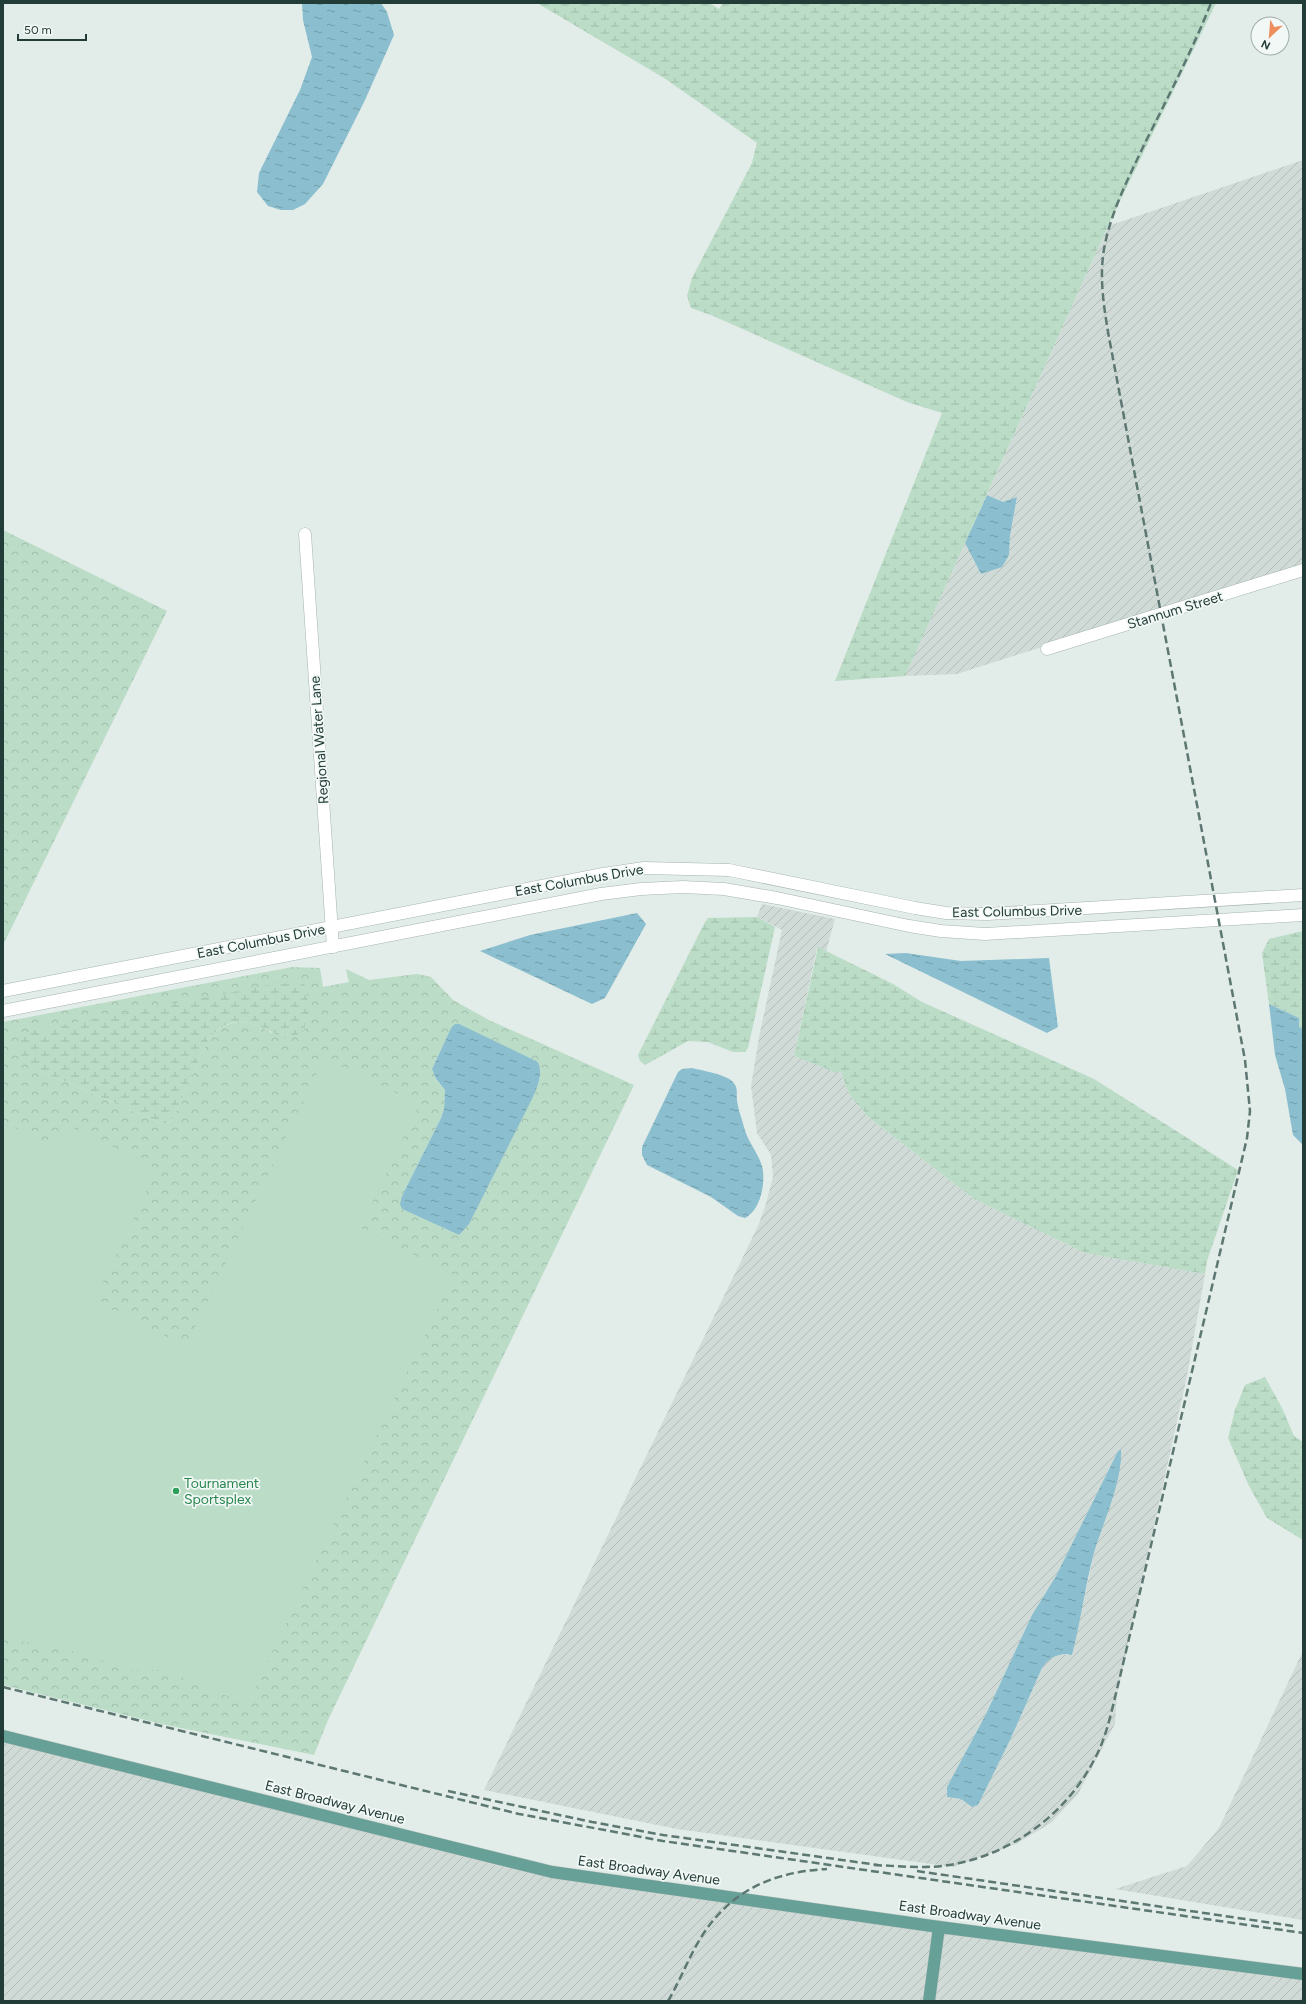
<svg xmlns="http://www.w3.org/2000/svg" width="1306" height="2004" viewBox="0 0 1306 2004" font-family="Figtree,sans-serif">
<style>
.industrial{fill:url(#industrial-furrows);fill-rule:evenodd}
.forest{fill:url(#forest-crowns);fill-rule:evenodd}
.wetland{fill:url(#wetland-marsh)}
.garden{fill:#bbdcc7}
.water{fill:url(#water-ripples)}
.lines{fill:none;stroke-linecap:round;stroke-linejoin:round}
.minor-casing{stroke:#a5b4af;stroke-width:13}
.major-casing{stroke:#c1c8c7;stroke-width:13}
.minor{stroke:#fff;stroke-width:12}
.major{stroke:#67a096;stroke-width:12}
.rail{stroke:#5d7772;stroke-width:2.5;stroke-dasharray:8 4;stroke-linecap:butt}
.leisure-dot{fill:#2e9e5b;stroke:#f2f8f6;stroke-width:1.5}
.labels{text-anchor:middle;stroke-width:3.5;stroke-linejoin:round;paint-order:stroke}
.street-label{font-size:14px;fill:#223c37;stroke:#f2f8f6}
.leisure-label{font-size:14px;fill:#27864d;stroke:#f2f8f6;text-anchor:start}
</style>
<defs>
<pattern id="industrial-furrows" width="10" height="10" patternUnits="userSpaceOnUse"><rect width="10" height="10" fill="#d0dbd7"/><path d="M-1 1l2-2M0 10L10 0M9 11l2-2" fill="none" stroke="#b2bdb9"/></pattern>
<pattern id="forest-crowns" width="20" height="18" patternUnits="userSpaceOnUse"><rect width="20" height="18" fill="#bbdcc7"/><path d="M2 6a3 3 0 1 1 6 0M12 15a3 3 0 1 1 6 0" fill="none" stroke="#a0beac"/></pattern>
<pattern id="wetland-marsh" width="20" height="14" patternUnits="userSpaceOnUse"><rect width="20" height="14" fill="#bbdcc7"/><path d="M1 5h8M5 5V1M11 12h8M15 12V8" fill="none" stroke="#a0beac"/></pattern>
<pattern id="water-ripples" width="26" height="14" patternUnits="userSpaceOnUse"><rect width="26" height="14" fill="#8bbfcf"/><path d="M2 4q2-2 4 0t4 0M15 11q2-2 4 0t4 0" fill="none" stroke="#719ca9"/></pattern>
</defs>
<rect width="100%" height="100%" fill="#e2ece8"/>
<g class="industrial">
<path d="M1303 160V565L1042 645V647L957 674 905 676 965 543 981 574 1009 555 1010 536 1017 498 1003 502 987 495 1108 226Z"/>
<path d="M762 904 835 919 826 952 817 948 794 1056 841 1070 844 1083 851 1097 861 1106 867 1116 974 1199 1085 1253 1205 1274 1187 1376 1117 1694 1115 1724 1078 1794 1051 1823 1016 1844 953 1867 677 1829 484 1790 758 1226 765 1207 773 1177 771 1155 757 1133 751 1086 759 1037 782 930 757 917ZM1121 1449V1457L1115 1486 1094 1553 1072 1655H1057L1046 1661 1042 1668 1011 1738 972 1807 961 1799 947 1797V1787L986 1714 1032 1615 1056 1576 1118 1451Z"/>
<path d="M1303 1651V1920L1115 1889 1187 1866 1219 1828Z"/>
<path d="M3 1742 551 1876 933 1931 924 2001H3Z"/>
<path d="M943 1933 1303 1980V2001H933Z"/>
</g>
<g class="forest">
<path d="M3 530 167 611 3 945Z"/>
<path d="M292 967 320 968 323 987 349 982 346 969 369 980 417 974 431 977 453 1000 489 1020 634 1085 328 1720 314 1755 166 1725 3 1685V1022ZM307 1002 271 1033C248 1017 228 1018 209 1038L175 1114 170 1122 163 1124 36 1069ZM451 1028 538 1062 540 1078 459 1235 402 1209V1196L441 1118 444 1109 445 1090 436 1080 432 1069Z"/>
</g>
<g class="wetland">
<path d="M537 3H710L719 9 723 3H1216L1108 226 905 676 835 681 942 413 907 402 711 315 691 308 687 296 692 278 752 163 757 143 664 78Z"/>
<path d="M757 917 775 927 748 1048 745 1052H733L708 1042 688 1041 645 1065 640 1061 638 1055 705 922 708 918Z"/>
<path d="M1303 931V1029L1299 1028V1018L1269 1004 1262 953 1269 939Z"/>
<path d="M818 947 893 984 922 1002 1094 1079 1238 1170 1207 1261 1205 1274 1085 1253 974 1199 867 1116C862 1109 858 1104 852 1098 846 1090 844 1080 841 1071L837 1073 794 1056Z"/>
<path d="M303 982C311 995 307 1016 304 1030L290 1040C258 1028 239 1007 209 1038L175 1114 170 1122 163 1124 36 1069C32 1066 25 1063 23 1059 15 1049 20 1035 31 1031L274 984Z"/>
<path d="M1265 1377 1282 1408 1294 1436 1303 1442V1540L1267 1518 1249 1486 1228 1438 1235 1410 1245 1385Z"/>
</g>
<path class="garden" d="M328 1060 415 1102 417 1109 360 1228 454 1275 247 1704 163 1670H132L62 1648 25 1642 3 1637V1122L53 1147 63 1123 157 1169 94 1301 186 1346 322 1063Z"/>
<g class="water">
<path d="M302 3H381L387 12 394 35 365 100 323 184 305 204 293 210H281L268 206 257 192 259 173 300 90 312 57 303 20Z"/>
<path d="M987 495 1003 502 1017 497 1010 536 1009 555 1002 567 981 574 965 543Z"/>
<path d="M637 913 646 924 605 998 592 1004 480 951 530 935Z"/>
<path d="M906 953 961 961 1049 958 1058 1027 1047 1033 885 954Z"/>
<path d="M1269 1004 1299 1018V1027L1303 1029V1145L1293 1135 1285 1089 1275 1055Z"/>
<path d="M455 1024H459L538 1062C543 1075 538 1085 533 1097L469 1224 459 1235 402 1209 400 1204 402 1196 441 1118 444 1109 445 1090 436 1079 432 1069 451 1028Z"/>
<path d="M692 1068C701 1070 726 1075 732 1081 739 1088 736 1092 737 1100 738 1109 742 1119 744 1127 747 1141 758 1152 762 1166 766 1182 761 1210 745 1218L738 1216 711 1197 647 1165 642 1155V1147L678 1072 682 1069Z"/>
<path d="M1121 1449C1123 1481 1103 1522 1094 1553 1085 1586 1081 1621 1072 1655 1060 1652 1049 1657 1042 1668L1011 1738 978 1805 972 1807 961 1799 947 1797V1787L986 1714 1032 1615 1056 1576 1118 1451Z"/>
</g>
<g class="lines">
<defs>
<g id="minor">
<path d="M305 534 333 947"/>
<path d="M1047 649 1303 570"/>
<path d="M3 991 603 874 644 868 729 870 915 908 946 913 987 914 1303 895"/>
<path d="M3 1011 601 894 641 889 683 887 724 889 777 898 909 926 941 931 985 934 1303 915"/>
</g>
<g id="major">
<path d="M3 1736 552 1872 939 1927 1303 1974"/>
<path d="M929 2001 939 1927"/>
</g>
</defs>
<use href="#minor" class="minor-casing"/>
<use href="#major" class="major-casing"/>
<use href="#minor" class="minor"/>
<use href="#major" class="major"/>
<g class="rail">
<path d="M3 1687 519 1814 663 1841 1303 1933"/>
<path d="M448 1791 592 1822 663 1835 878 1865"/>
<path d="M874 1865C899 1866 924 1869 949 1865 1010 1855 1064 1816 1093 1762 1107 1738 1112 1708 1119 1681L1247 1138 1250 1111 1245 1060 1108 332C1104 307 1100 282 1103 256 1108 217 1128 179 1145 143 1168 97 1192 51 1211 3"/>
<path d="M917 1871 1293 1926"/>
<path d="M668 2001C680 1981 688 1959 700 1939 730 1890 773 1872 827 1869"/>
</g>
</g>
<circle class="leisure-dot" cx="176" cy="1491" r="4"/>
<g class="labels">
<g class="street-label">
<text transform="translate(1175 610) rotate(-17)" y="5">Stannum Street</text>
<text transform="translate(319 740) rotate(-94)" y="5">Regional Water Lane</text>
<text transform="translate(579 880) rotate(-10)" y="5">East Columbus Drive</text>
<text transform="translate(1017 911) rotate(-1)" y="5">East Columbus Drive</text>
<text transform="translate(261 941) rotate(-11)" y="5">East Columbus Drive</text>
<text transform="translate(335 1802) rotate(14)" y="5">East Broadway Avenue</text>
<text transform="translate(649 1870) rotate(8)" y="5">East Broadway Avenue</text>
<text transform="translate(970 1915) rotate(8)" y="5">East Broadway Avenue</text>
</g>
<g class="leisure-label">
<text x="184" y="1488">Tournament<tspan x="184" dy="16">Sportsplex</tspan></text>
</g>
</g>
<rect width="1306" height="2004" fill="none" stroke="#223c37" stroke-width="8"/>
<g transform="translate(1270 36) rotate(206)"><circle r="19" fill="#f2f8f6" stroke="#9fadaa"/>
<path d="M0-3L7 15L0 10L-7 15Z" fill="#ee8d5d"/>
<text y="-6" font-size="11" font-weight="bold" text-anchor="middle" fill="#223c37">N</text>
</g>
<path d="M18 34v6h68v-6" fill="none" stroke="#223c37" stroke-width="2"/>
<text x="24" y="34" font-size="12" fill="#223c37" stroke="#f2f8f6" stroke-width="3" paint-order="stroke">50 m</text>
</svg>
